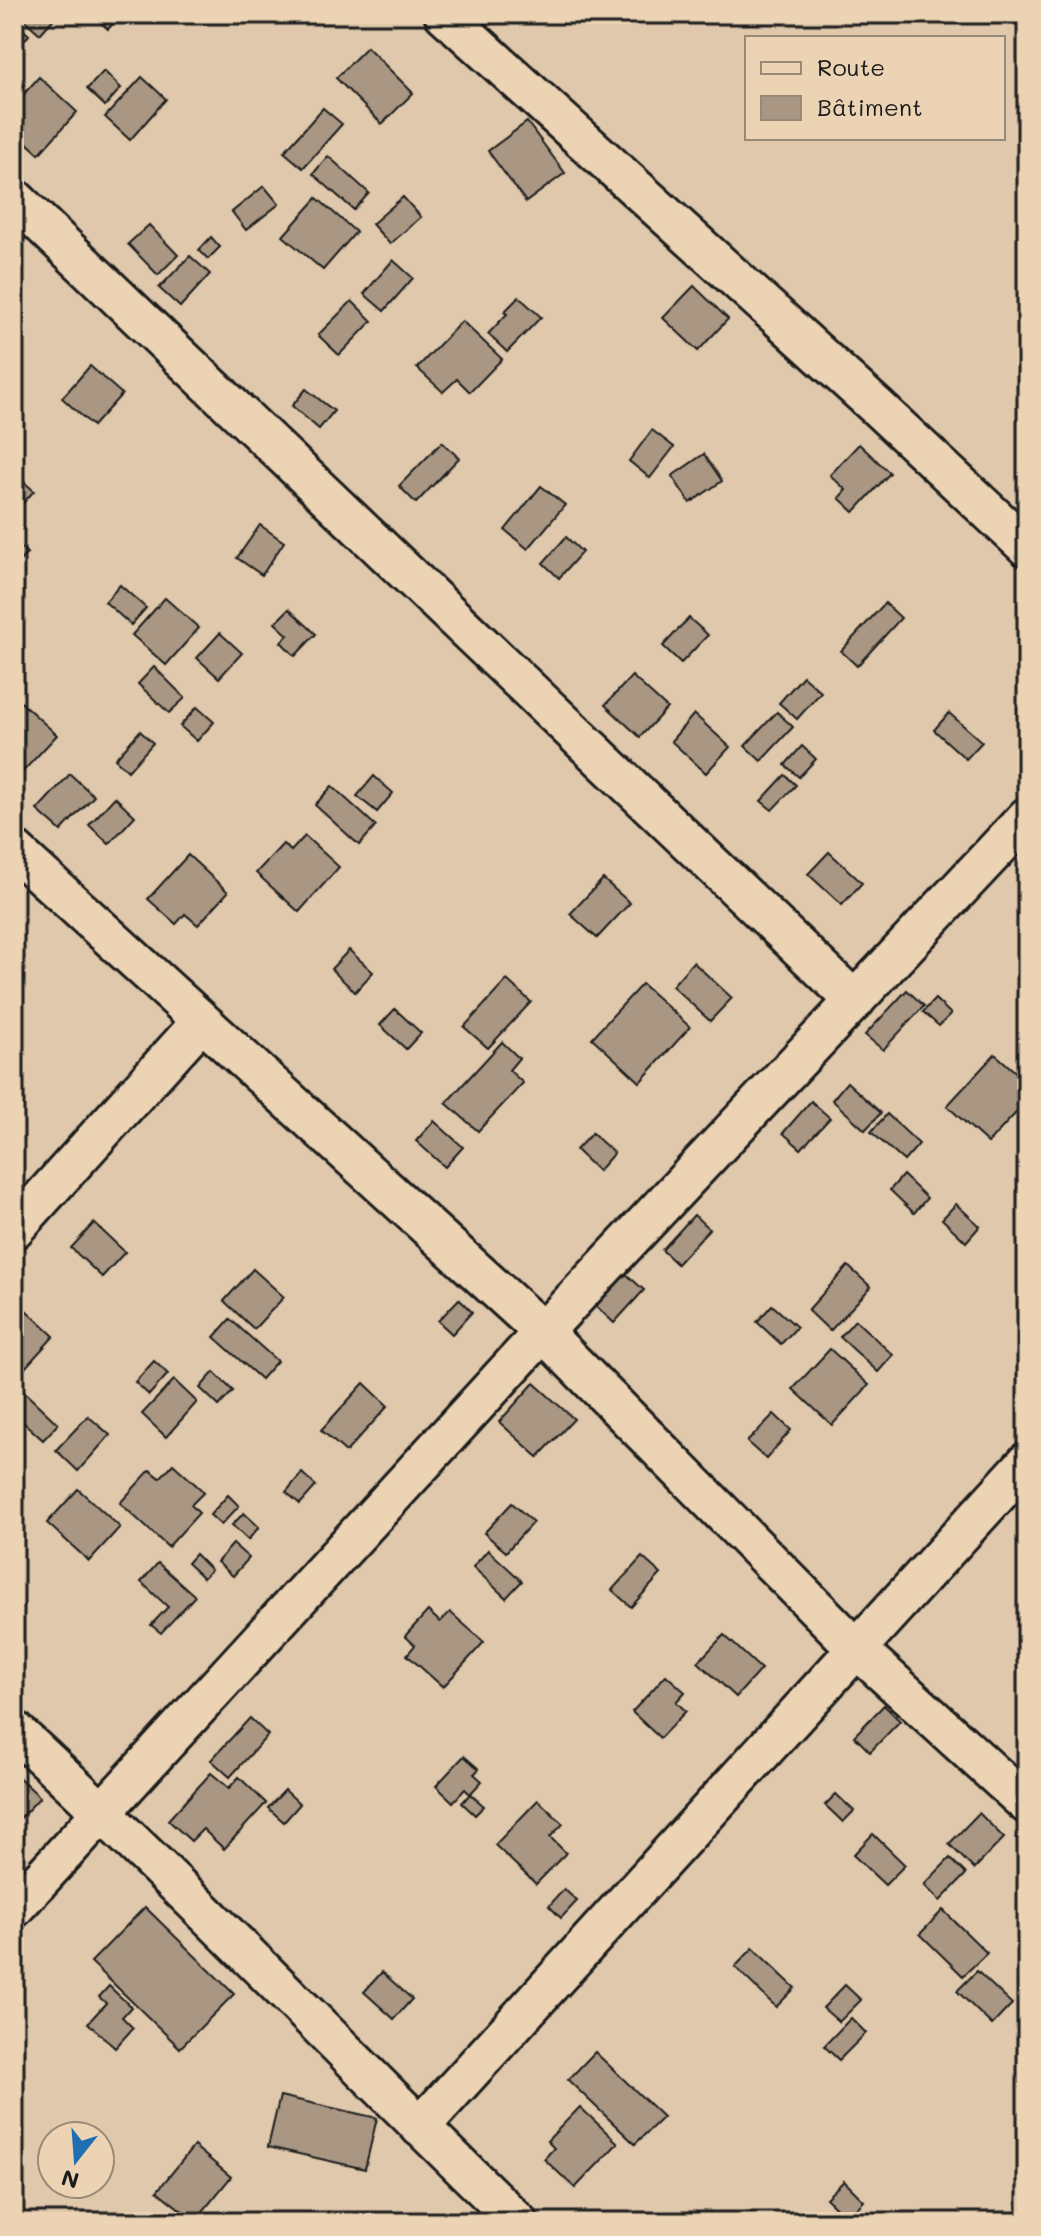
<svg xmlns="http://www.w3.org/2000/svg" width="1041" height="2236" viewBox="0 0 1041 2236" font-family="Mali,sans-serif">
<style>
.building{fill:#a99783;stroke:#1c1c1c;stroke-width:2}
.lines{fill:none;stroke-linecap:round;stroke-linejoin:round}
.minor-casing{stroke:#1c1c1c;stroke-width:44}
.minor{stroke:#ebd3b4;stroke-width:38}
</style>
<rect width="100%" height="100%" fill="#dfc8ab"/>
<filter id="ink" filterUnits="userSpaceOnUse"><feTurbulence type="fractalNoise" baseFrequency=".0125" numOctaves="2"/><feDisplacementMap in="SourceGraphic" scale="16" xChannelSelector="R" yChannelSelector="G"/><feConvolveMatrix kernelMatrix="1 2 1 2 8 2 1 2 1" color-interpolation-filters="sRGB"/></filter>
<g filter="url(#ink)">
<g class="building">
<path d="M18 14H58L40 34Z"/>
<path d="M91 14H122L108 29Z"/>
<path d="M14 21 29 35 14 52Z"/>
<path d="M367 47 413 93 382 124 336 78Z"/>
<path d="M104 71 121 88 105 106 87 89Z"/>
<path d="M39 77 77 112 39 154 14 131V105Z"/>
<path d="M142 77 166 99 130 140 105 117Z"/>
<path d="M323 108 342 124 303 168 284 152Z"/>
<path d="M527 122 565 173 526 202 488 151Z"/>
<path d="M328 156 369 193 354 210 313 174Z"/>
<path d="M264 186 279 204 246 230 232 212Z"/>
<path d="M403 197 421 217 390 244 372 224Z"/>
<path d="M317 198 356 232 323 270 283 236Z"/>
<path d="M149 225 178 255 158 275 128 244Z"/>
<path d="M211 237 220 247 208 259 199 250Z"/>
<path d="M190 256 210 274 180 307 159 288Z"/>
<path d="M393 260 413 278 384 311 364 294Z"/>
<path d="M694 286 728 319 698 351 663 318Z"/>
<path d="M519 297 541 317 507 352 488 334 507 314 504 312Z"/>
<path d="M352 301 372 321 339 355 318 335Z"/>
<path d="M462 321 502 359 470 392 457 379 443 392 417 368Z"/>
<path d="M90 366 122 394 93 426 62 398Z"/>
<path d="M306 389 334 411 319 429 292 406Z"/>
<path d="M652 430 674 447 650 478 629 461Z"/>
<path d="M442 442 459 458 416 503 399 486Z"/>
<path d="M859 444 890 473 854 512 839 498 846 490 830 475Z"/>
<path d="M704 454 722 481 690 503 672 476Z"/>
<path d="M14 473 34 491 14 513Z"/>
<path d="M541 486 565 505 528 549 505 530Z"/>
<path d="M260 525 284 542 262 575 237 558Z"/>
<path d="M566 537 582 552 559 578 543 563Z"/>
<path d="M14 541 27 553 14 568Z"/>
<path d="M120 585 146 608 131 625 105 602Z"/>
<path d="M165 598 199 628 166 665 132 635Z"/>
<path d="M885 603 901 618 857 666 841 651Z"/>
<path d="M289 609 316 634 295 656 281 642 288 635 275 623Z"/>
<path d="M689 618 708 635 681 663 663 646Z"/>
<path d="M220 633 242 653 219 678 197 658Z"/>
<path d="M154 667 185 698 169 713 138 684Z"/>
<path d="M632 676 667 708 640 737 605 705Z"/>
<path d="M803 676 821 692 797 719 779 703Z"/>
<path d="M14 696 57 735 15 780H14Z"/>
<path d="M197 707 214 722 197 741 180 726Z"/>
<path d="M777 712 793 727 761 761 745 746Z"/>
<path d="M949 713 982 742 966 759 934 730Z"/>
<path d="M694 714 730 747 706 773 671 741Z"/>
<path d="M140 731 153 743 128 771 115 759Z"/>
<path d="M802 746 816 759 799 777 785 765Z"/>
<path d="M70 774 94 796 61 831 37 810Z"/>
<path d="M785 775 796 785 772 810 761 801Z"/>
<path d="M374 776 393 793 377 812 357 796Z"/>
<path d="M332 786 376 826 359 845 315 805Z"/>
<path d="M115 797 135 816 109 844 89 825Z"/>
<path d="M305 836 339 867 299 912 256 873 283 844 291 851Z"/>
<path d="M829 852 862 883 842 905 808 874Z"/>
<path d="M188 855 228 892 198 925 185 914 176 924 148 899Z"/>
<path d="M603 879 630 903 597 938 570 914Z"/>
<path d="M349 950 373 972 355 992 331 969Z"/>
<path d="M693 962 732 998 710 1021 672 986Z"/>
<path d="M507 980 531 1002 488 1048 464 1027Z"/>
<path d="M642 984 690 1027 640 1082 592 1038Z"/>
<path d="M907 990 924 1006 883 1050 865 1035Z"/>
<path d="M935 999 951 1014 939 1026 923 1012Z"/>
<path d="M395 1009 421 1033 406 1049 380 1025Z"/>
<path d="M502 1042 519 1058 509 1070 523 1083 478 1131 446 1103Z"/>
<path d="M995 1054 1027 1082V1101L988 1143 947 1106Z"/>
<path d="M847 1082 881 1113 865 1130 832 1100Z"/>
<path d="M811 1101 830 1118 801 1149 783 1133Z"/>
<path d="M887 1114 919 1144 904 1161 871 1132Z"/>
<path d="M434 1121 463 1147 445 1167 416 1141Z"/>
<path d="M592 1133 614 1153 598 1171 576 1150Z"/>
<path d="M903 1175 927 1198 914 1213 890 1190Z"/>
<path d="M956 1204 980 1226 966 1242 942 1219Z"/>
<path d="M694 1215 709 1229 677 1264 662 1250Z"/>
<path d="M94 1223 125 1252 102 1277 71 1248Z"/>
<path d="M848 1266 871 1287 830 1331 808 1310Z"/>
<path d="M253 1269 284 1297 254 1329 224 1301Z"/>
<path d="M625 1273 644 1290 614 1323 596 1306Z"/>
<path d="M14 1299 54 1336 14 1380Z"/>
<path d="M459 1299 472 1312 452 1334 438 1321Z"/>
<path d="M772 1305 797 1327 781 1344 757 1322Z"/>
<path d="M230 1319 277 1361 261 1379 214 1337Z"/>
<path d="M855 1320 893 1355 878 1372 840 1337Z"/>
<path d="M830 1349 869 1385 832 1425 793 1389Z"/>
<path d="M154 1361 168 1374 149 1395 135 1382Z"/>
<path d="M214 1372 233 1391 219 1406 200 1388Z"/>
<path d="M174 1380 197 1402 166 1437 142 1414Z"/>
<path d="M364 1383 388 1406 346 1452 321 1430Z"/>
<path d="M534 1383 574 1419 538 1457 499 1422Z"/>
<path d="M22 1390 58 1424 43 1440 14 1414V1399Z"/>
<path d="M774 1414 791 1430 766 1459 747 1442Z"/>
<path d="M88 1416 110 1435 78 1471 56 1450Z"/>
<path d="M173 1464 204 1492 191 1505 199 1513 168 1547 120 1503 150 1470 160 1478Z"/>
<path d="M302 1473 316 1486 300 1504 286 1492Z"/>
<path d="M78 1489 120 1527 89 1561 47 1523Z"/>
<path d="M228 1495 239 1506 221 1525 210 1515Z"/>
<path d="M512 1503 533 1522 506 1552 484 1533Z"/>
<path d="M244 1513 259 1527 248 1540 232 1525Z"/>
<path d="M233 1544 249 1558 233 1576 217 1562Z"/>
<path d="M488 1550 522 1581 506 1598 473 1567Z"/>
<path d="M195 1554 211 1570 203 1578 187 1563Z"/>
<path d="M642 1557 661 1574 631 1607 612 1590Z"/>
<path d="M158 1563 195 1596 161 1633 151 1625 168 1607 141 1582Z"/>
<path d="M428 1611 440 1622 450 1612 484 1642 443 1687 407 1655 415 1645 405 1636Z"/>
<path d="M724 1635 761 1669 736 1697 698 1662Z"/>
<path d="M666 1675 685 1692 676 1702 686 1711 660 1738 632 1712Z"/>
<path d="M884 1705 900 1721 870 1752 854 1736Z"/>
<path d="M250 1718 268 1735 230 1777 211 1760Z"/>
<path d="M464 1756 479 1769 474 1774 482 1781 470 1794 465 1789 453 1802 436 1786Z"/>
<path d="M14 1773 40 1797 14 1825Z"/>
<path d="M211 1773 229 1788 239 1777 266 1803 224 1849 203 1829 191 1841 168 1820Z"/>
<path d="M285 1790 300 1804 284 1822 268 1808Z"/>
<path d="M470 1794 484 1806 475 1815 462 1803Z"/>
<path d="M836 1794 854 1811 843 1822 825 1805Z"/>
<path d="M538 1800 563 1824 550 1837 566 1853 536 1884 495 1845Z"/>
<path d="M979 1813 1004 1838 974 1869 949 1844Z"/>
<path d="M873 1834 905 1865 885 1885 853 1855Z"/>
<path d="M950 1858 966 1874 940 1901 924 1885Z"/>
<path d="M564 1889 577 1901 561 1918 549 1906Z"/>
<path d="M145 1907 234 1994 180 2048 91 1962Z"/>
<path d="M943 1910 987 1953 963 1976 920 1934Z"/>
<path d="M753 1948 795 1988 776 2007 735 1967Z"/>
<path d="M977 1971 1012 2004 992 2025 957 1991Z"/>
<path d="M382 1972 412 1999 394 2019 364 1992Z"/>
<path d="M845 1985 861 2000 839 2022 823 2008Z"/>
<path d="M109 1986 131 2007 122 2017 133 2028 115 2048 88 2023 106 2003 99 1997Z"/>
<path d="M851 2018 866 2033 839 2060 824 2046Z"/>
<path d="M595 2052 663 2117 635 2144 568 2080Z"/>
<path d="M280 2096 377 2118 365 2169 268 2147Z"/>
<path d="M580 2107 618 2143 575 2188 544 2159 554 2148 547 2141Z"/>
<path d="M194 2146 231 2177 195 2221 157 2191Z"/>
<path d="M844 2181 864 2201 847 2218 826 2198Z"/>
</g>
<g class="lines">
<defs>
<g id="minor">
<path d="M444 14 877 407 1027 547"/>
<path d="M14 198 855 1001"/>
<path d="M14 850 543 1332 857 1649 1027 1804"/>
<path d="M14 1229 201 1022"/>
<path d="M14 1730C187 1889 349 2059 518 2222"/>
<path d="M14 1908 543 1332 1027 817"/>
<path d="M420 2127 1027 1462"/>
</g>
</defs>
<use href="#minor" class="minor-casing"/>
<use href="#minor" class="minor"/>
</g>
</g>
<rect width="1041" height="2236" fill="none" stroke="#ebd3b4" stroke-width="48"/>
<rect x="24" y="24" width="993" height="2188" fill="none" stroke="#1c1c1c" stroke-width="3" filter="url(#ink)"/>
<rect x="745" y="36" width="260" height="104" fill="#ebd3b4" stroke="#988a77" stroke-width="2"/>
<rect x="761" y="62" width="40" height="12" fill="#ebd3b4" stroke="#988a77" stroke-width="2"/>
<text x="817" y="76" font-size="24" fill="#1c1c1c">Route</text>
<rect x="761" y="96" width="40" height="24" fill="#a99783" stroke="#988a77" stroke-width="2"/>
<text x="817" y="116" font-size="24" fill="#1c1c1c">Bâtiment</text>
<g transform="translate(76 2160) rotate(197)"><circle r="38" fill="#ebd3b4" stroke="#988a77" stroke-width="2"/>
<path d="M0-6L14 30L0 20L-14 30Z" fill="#1f6fb2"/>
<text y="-12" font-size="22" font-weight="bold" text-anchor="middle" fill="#1c1c1c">N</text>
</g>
</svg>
